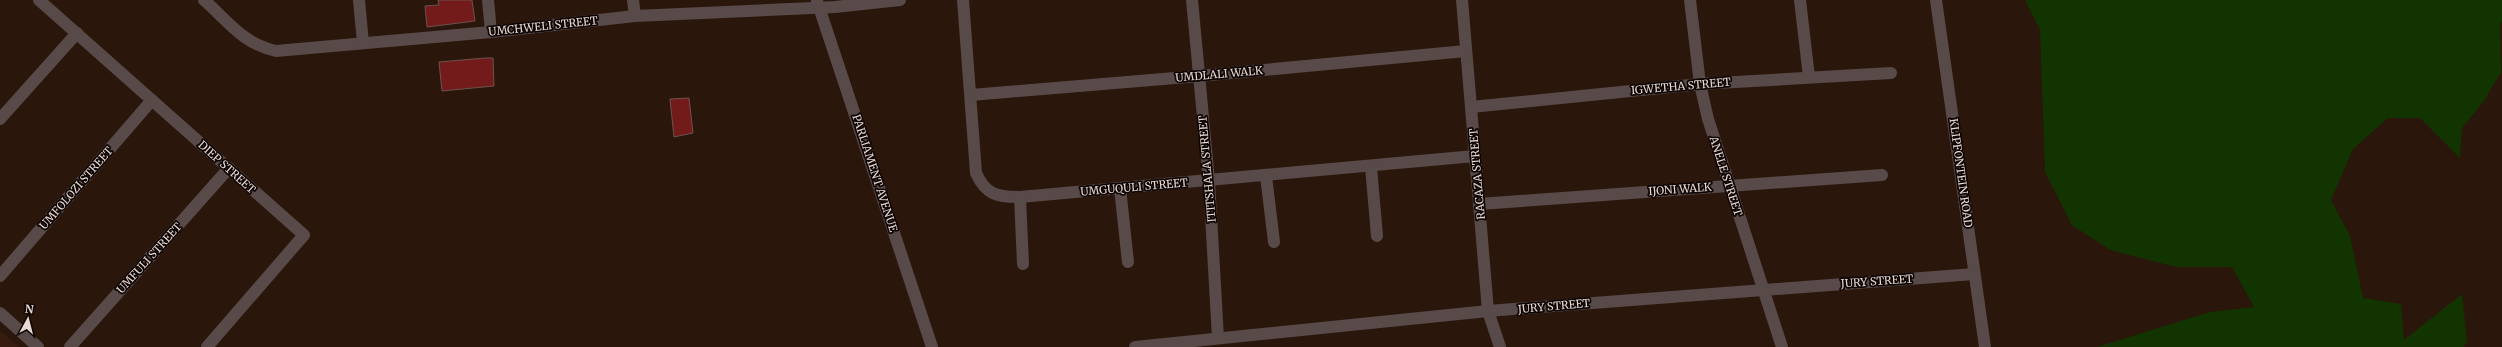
<svg xmlns="http://www.w3.org/2000/svg" width="2502" height="347" viewBox="0 0 2502 347" font-family="Merriweather,serif">
<style>
.built{fill:#371b0f}
.green{fill:#123400}
.building{fill:#731b1b;stroke:#6d514e}
.lines{fill:none;stroke-linecap:round;stroke-linejoin:round}
.minor{stroke:#574a49;stroke-width:12}
.labels{text-anchor:middle;stroke-width:3.5;stroke-linejoin:round;paint-order:stroke}
.street-label{font-size:11px;fill:#e9d9d3;stroke:#0d0503}
</style>
<rect width="100%" height="100%" fill="#2b160c"/>
<path class="built" d="M0 331 19 347H0Z"/>
<path class="green" d="M2025 0H2502V20L2500 25 2501 72 2484 101 2462 128 2460 158 2420 118H2388L2353 149 2331 200 2350 236 2363 298 2401 304 2404 340 2462 294 2467 340 2464 347H2097L2210 312 2254 307 2232 267H2176L2110 250 2072 225 2045 172 2040 30Z"/>
<g class="building">
<path d="M438 0H472L475 21 427 27 425 6 439 5Z"/>
<path d="M485 58H493L494 86 442 91 439 62Z"/>
<path d="M689 98 693 133 674 137 670 99Z"/>
</g>
<g class="lines">
<g class="minor">
<path d="M39 0 304 235 207 347"/>
<path d="M204 0C229 22 242 43 276 51L491 32 635 16 835 7 900 0"/>
<path d="M359 0 363 43"/>
<path d="M488 0 491 32"/>
<path d="M633 0 635 16"/>
<path d="M963 0 976 173C986 195 997 197 1020 197L1475 156"/>
<path d="M1192 0 1209 181 1218 338"/>
<path d="M1462 0 1488 311 1500 347"/>
<path d="M1690 0 1700 84 1708 119 1782 347"/>
<path d="M1800 0 1809 77"/>
<path d="M1936 0 1985 347"/>
<path d="M817 1 932 347"/>
<path d="M971 95 1199 76 1466 51"/>
<path d="M1471 107 1700 84 1891 73"/>
<path d="M0 119 77 33"/>
<path d="M1371 167 1377 236"/>
<path d="M1266 176 1274 242"/>
<path d="M1120 188 1128 262"/>
<path d="M1020 197 1023 264"/>
<path d="M1479 204 1882 175"/>
<path d="M0 276 152 100"/>
<path d="M0 313 38 347"/>
<path d="M70 347 229 168"/>
<path d="M1135 347 1488 311 1974 274"/>
</g>
</g>
<g class="labels">
<g class="street-label">
<text transform="translate(543 26) rotate(-6)" y="4">UMCHWELI STREET</text>
<text transform="translate(1219 74) rotate(-5)" y="4">UMDLALI WALK</text>
<text transform="translate(1681 86) rotate(-5)" y="4">IGWETHA STREET</text>
<text transform="translate(227 167) rotate(42)" y="4">DIEP STREET</text>
<text transform="translate(1207 169) rotate(-95)" y="4">ITITSHALA STREET</text>
<text transform="translate(875 173) rotate(72)" y="4">PARLIAMENT AVENUE</text>
<text transform="translate(1961 173) rotate(82)" y="4">KLIPFONTEIN ROAD</text>
<text transform="translate(1477 174) rotate(-95)" y="4">RACAZA STREET</text>
<text transform="translate(1726 176) rotate(72)" y="4">ANELE STREET</text>
<text transform="translate(1134 187) rotate(-5)" y="4">UMGUQULI STREET</text>
<text transform="translate(76 188) rotate(-49)" y="4">UMFOLOZI STREET</text>
<text transform="translate(1680 189) rotate(-4)" y="4">IJONI WALK</text>
<text transform="translate(149 258) rotate(-48)" y="4">UMFULI STREET</text>
<text transform="translate(1877 281) rotate(-4)" y="4">JURY STREET</text>
<text transform="translate(1554 306) rotate(-5)" y="4">JURY STREET</text>
</g>
</g>
<g transform="translate(28 319) rotate(7)" stroke="#0d0503" stroke-width="3" paint-order="stroke">
<path d="M0-3L7 15L0 10L-7 15Z" fill="#e9d9d3"/>
<text y="-6" font-size="11" font-weight="bold" text-anchor="middle" fill="#e9d9d3">N</text>
</g>
</svg>
